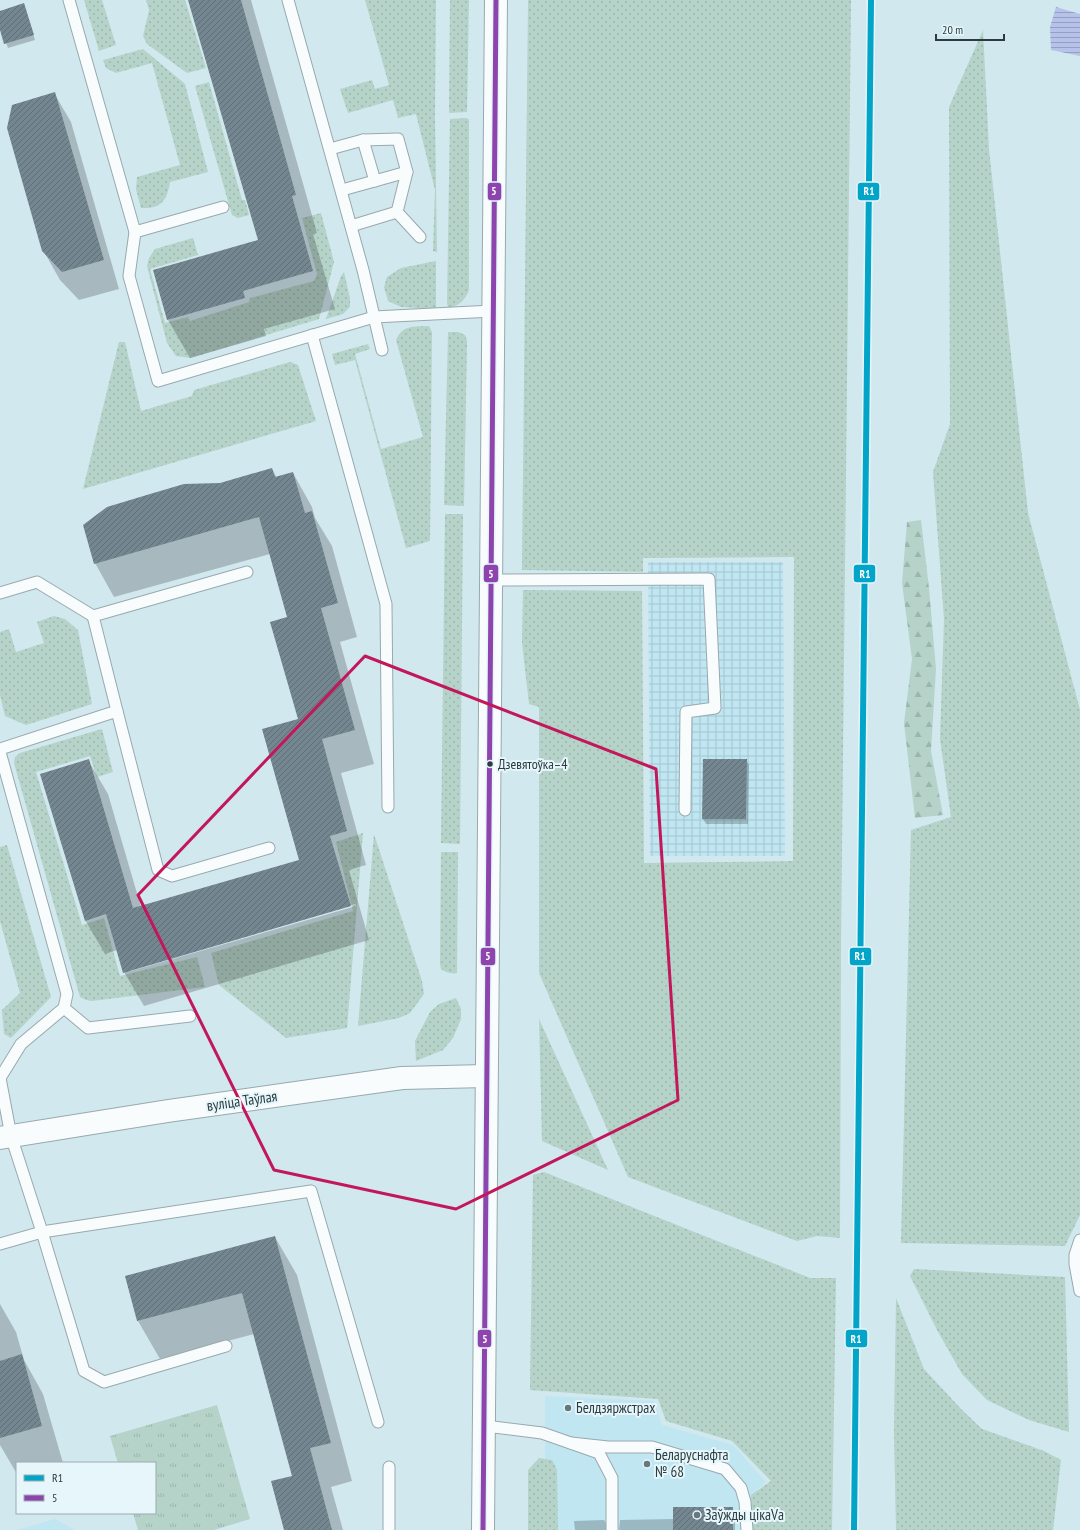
<svg xmlns="http://www.w3.org/2000/svg" width="1080" height="1530" viewBox="0 0 1080 1530" font-family="'PT Sans Narrow',sans-serif">
<style>
.built{fill:#c0e6f2}
.industrial{fill:url(#industrial-grid)}
.grass{fill:url(#grass-dots)}
.forest{fill:url(#forest-firs)}
.park{fill:url(#park-tufts)}
.water{fill:url(#water-rules)}
.shadow{fill:#0003;fill-rule:evenodd}
.building{fill:url(#building-hatch)}
.lines{fill:none;stroke-linecap:round;stroke-linejoin:round}
.lane-casing{stroke:#98a9ae;stroke-width:13}
.secondary-casing{stroke:#98a9ae;stroke-width:24}
.lane{stroke:#f8fcfc;stroke-width:11}
.secondary{stroke:#f8fcfc;stroke-width:22}
.bus-1-casing{stroke:#e6f6fb;stroke-width:8}
.bus-1{stroke:#8e44ad;stroke-width:5}
.rail-1-casing{stroke:#e6f6fb;stroke-width:9}
.rail-1{stroke:#02a4c7;stroke-width:6}
.marked{fill:none;stroke:#c2185b;stroke-width:3;stroke-linejoin:round}
.bus-dot{fill:#2b3c41;stroke:#e6f6fb;stroke-width:1.5}
.poi-dot{fill:#65787e;stroke:#e6f6fb;stroke-width:1.5}
.labels{text-anchor:middle;stroke-width:4;stroke-linejoin:round;paint-order:stroke}
.bus-label{font-size:14px;fill:#2b3c41;stroke:#e6f6fb;text-anchor:start}
.street-label{font-size:15px;fill:#2b3c41;stroke:#e6f6fb}
.poi-label{font-size:15px;fill:#2b3c41;stroke:#e6f6fb;text-anchor:start}
.line-badge{stroke:#e6f6fb;stroke-width:1.5}
.badge-label{font-size:11px;text-anchor:middle;font-weight:bold;fill:#fff}
</style>
<defs>
<pattern id="industrial-grid" width="8" height="8" patternUnits="userSpaceOnUse"><rect width="8" height="8" fill="#c0e6f2"/><path d="M0 4h8M4 0v8" fill="none" stroke="#a5c6d1"/></pattern>
<pattern id="grass-dots" width="8" height="8" patternUnits="userSpaceOnUse"><rect width="8" height="8" fill="#b5d3c9"/><path d="M2 2h.1M6 6h.1" fill="none" stroke="#9cb6ae" stroke-width="1.8" stroke-linecap="round"/></pattern>
<pattern id="forest-firs" width="22" height="20" patternUnits="userSpaceOnUse"><rect width="22" height="20" fill="#b5d3c9"/><path d="M5 1l3.5 6h-7zM16 11l3.5 6h-7z" fill="#9cb6ae"/></pattern>
<pattern id="park-tufts" width="24" height="20" patternUnits="userSpaceOnUse"><rect width="24" height="20" fill="#b5d3c9"/><path d="M3 7l-1-3M5 7V3M7 7l1-3M15 17l-1-3M17 17v-4M19 17l1-3" fill="none" stroke="#9cb6ae"/></pattern>
<pattern id="water-rules" width="6" height="5" patternUnits="userSpaceOnUse"><rect width="6" height="5" fill="#b7c2eb"/><path d="M0 2.5h6" fill="none" stroke="#959fc0"/></pattern>
<pattern id="building-hatch" width="6" height="6" patternUnits="userSpaceOnUse"><rect width="6" height="6" fill="#748690"/><path d="M-1 1l2-2M0 6l6-6M5 7l2-2" fill="none" stroke="#5f6f77"/></pattern>
</defs>
<rect width="100%" height="100%" fill="#d1e8ee"/>
<g class="built">
<path d="M545 1396 654 1401 662 1425 733 1445 766 1482 757 1490 759 1530H545Z"/>
<path d="M55 1519 75 1530H17Z"/>
</g>
<path class="industrial" d="M648 562H783L785 856H650Z"/>
<g class="grass">
<path d="M84 0H102L116 45 99 51Z"/>
<path d="M146 0H185L206 68 187 73 147 44 143 36 149 10Z"/>
<path d="M365 0H436L435 117 437 252 433 251 435 190 416 114 398 118 393 100 348 113 340 89 372 80 375 89 389 85Z"/>
<path d="M450 0H469L467 112 449 113Z"/>
<path d="M528 0H851L841 944 840 1238 817 1236 797 1241 628 1177 539 973V707L529 704 522 643 523 590 642 591 644 863 793 861 794 557 643 558V572L522 570Z"/>
<path d="M983 30 989 149 1028 513 1080 710V1215L1065 1246 901 1243 911 830 951 817 940 739 944 619 933 472 950 424 949 107Z"/>
<path d="M143 49 185 84 208 172 170 182C167 201 161 209 141 208L136 189 137 177 180 165 152 63 116 73 106 68 103 60Z"/>
<path d="M209 82 242 200H245L249 215 238 218 232 215 195 86Z"/>
<path d="M467 118 469 120V290C466 299 458 307 448 308L447 302 450 119Z"/>
<path d="M321 213 334 262 319 319 191 358 176 356 167 343 147 266 149 258 155 249 193 238 198 255 150 269 165 323 188 317 190 321 249 302 250 298 314 281 317 274 302 218Z"/>
<path d="M436 261V309L401 307 388 301 384 287 387 277 401 268Z"/>
<path d="M344 272 350 298V307L343 314 326 319 341 276Z"/>
<path d="M429 326 432 332 430 541 406 548 355 360 335 365 332 354 368 344 370 349 355 354 381 449 423 437 396 340C403 324 414 327 429 326Z"/>
<path d="M448 332H458L465 335 467 341 464 506 444 505Z"/>
<path d="M119 342H125L141 411 192 396 194 390 290 362 298 365 316 421 83 489Z"/>
<path d="M445 514H463L460 844 441 843Z"/>
<path d="M54 616 65 619 78 630 92 704 26 725 5 716 0 695V632L9 629 16 652 44 643 37 622Z"/>
<path d="M102 729 113 772 97 777 90 756 36 772 82 925 104 918 120 976 197 957 205 987 92 1001 86 1000 80 997 14 763 15 757 20 753Z"/>
<path d="M363 833 347 1028 286 1038 219 985 211 953 353 911 336 842Z"/>
<path d="M374 834 422 981 424 994 410 1013 399 1018 358 1026Z"/>
<path d="M7 845 51 997 11 1038 4 1034 2 1010 20 993 0 921V847Z"/>
<path d="M441 852H458L457 973C451 974 447 973 441 969L440 964Z"/>
<path d="M456 998 461 1009V1019L453 1038 443 1050 416 1061 415 1041 430 1012 439 1004Z"/>
<path d="M539 1019 608 1170 542 1141Z"/>
<path d="M544 1172 810 1278H836L832 1530H752L751 1495 771 1481 732 1441 666 1421 658 1399 530 1390 533 1175Z"/>
<path d="M914 1269 1065 1277 1069 1432 1029 1420 987 1400 962 1374 937 1330 910 1276Z"/>
<path d="M896 1298 924 1369 962 1410 982 1429 1044 1451 1061 1460 1053 1530H896L894 1432Z"/>
<path d="M539 1458 552 1460 557 1470 558 1530H528V1470Z"/>
</g>
<path class="forest" d="M921 520 929 588 936 669 931 751 943 815 915 818 904 723 912 659 902 583 907 522Z"/>
<path class="park" d="M217 1405 250 1519 214 1530H138L133 1513H155V1463H118L110 1436Z"/>
<path class="water" d="M1056 7 1080 14V56L1051 50 1050 27Z"/>
<g class="shadow">
<path d="M190 0H251L317 233 313 234 335 309 264 329 266 336 190 358 168 320 259 241Z"/>
<path d="M24 4 35 40 8 48 0 27V12Z"/>
<path d="M54 93 71 122 119 289 79 300 60 280 43 250Z"/>
<path d="M272 469 277 478 293 473 312 507 315 518 332 546 357 637 340 642 374 764 341 773 366 865 349 870 369 940 144 1006 124 972 117 950 105 954 85 920 88 760 108 794 141 907 300 860 299 720 289 618 270 554 114 597 95 563 220 484ZM355 904 356 906 131 971V969Z"/>
<path d="M746 760 749 765 748 824H706L703 819Z"/>
<path d="M275 1237 297 1275 352 1481 331 1487 343 1530H286L293 1476 254 1334 160 1359 138 1321Z"/>
<path d="M0 1304 16 1332 24 1360 43 1394 63 1463H17V1474L0 1445Z"/>
<path d="M732 1508 735 1512V1530H619L620 1520 674 1519Z"/>
<path d="M604 1520 607 1525V1530H575L574 1521Z"/>
</g>
<g class="building">
<path d="M188 0H241L296 195 292 196 313 271 243 291 245 298 167 320 153 270 258 240Z"/>
<path d="M24 3 34 35 4 44 0 30V11Z"/>
<path d="M55 92 104 260 62 272 42 251 7 128 12 105Z"/>
<path d="M272 468 275 477 293 472 305 513 312 511 338 603 321 608 355 730 322 739 347 831 330 836 351 906 123 973 106 914 85 921 40 774 89 759 133 908 299 860 262 729 298 719 270 622 287 617 259 517 94 564 83 525 107 507 150 494 184 484 220 483Z"/>
<path d="M703 759H747L746 819H702Z"/>
<path d="M275 1236 331 1443 310 1448 332 1530H284L271 1481 292 1476 242 1293 137 1321 125 1276Z"/>
<path d="M22 1354 42 1426 0 1438V1361Z"/>
<rect x="673" y="1507" width="60" height="23"/>
</g>
<g class="lines">
<defs>
<g id="lane">
<path d="M69 0 135 232 129 276 158 381 374 317 493 311"/>
<path d="M288 0 363 270 382 350"/>
<path d="M363 140 375 181"/>
<path d="M330 149 363 140 398 139 407 172 342 190"/>
<path d="M397 212 420 237"/>
<path d="M351 226 397 212 407 172"/>
<path d="M135 232 223 207"/>
<path d="M312 335 386 604 388 807"/>
<path d="M491 580 709 579 715 708 686 712 685 810"/>
<path d="M0 593 37 582 93 616"/>
<path d="M117 711 158 870 172 876 269 848"/>
<path d="M0 749 117 711 93 616 247 572"/>
<path d="M0 752 67 994 64 1008 21 1044 0 1078"/>
<path d="M64 1008 88 1028 190 1016"/>
<path d="M0 1078 11 1136 42 1232 84 1371 104 1382 226 1346"/>
<path d="M1080 1240 1075 1255V1264L1080 1291"/>
<path d="M0 1244 42 1232 311 1191 378 1422"/>
<path d="M485 1426 542 1433 599 1453 612 1478V1530"/>
<path d="M571 1443 608 1447H652L725 1469 741 1488 745 1502 747 1530"/>
<path d="M389 1467V1530"/>
</g>
<g id="secondary">
<path d="M0 1138 168 1111 402 1078 486 1076"/>
<path d="M483 1530 496 0"/>
</g>
</defs>
<use href="#lane" class="lane-casing"/>
<use href="#secondary" class="secondary-casing"/>
<use href="#lane" class="lane"/>
<use href="#secondary" class="secondary"/>
<defs>
<path id="bus-1" d="M483 1530 496 0"/>
</defs>
<use href="#bus-1" class="bus-1-casing"/>
<use href="#bus-1" class="bus-1"/>
<defs>
<path id="rail-1" d="M854 1530 871 0"/>
</defs>
<use href="#rail-1" class="rail-1-casing"/>
<use href="#rail-1" class="rail-1"/>
</g>
<path class="marked" d="M365 656 656 769 678 1100 456 1209 274 1170 138 895Z"/>
<circle class="bus-dot" cx="490" cy="764" r="3.5"/>
<g class="poi-dot">
<circle cx="568" cy="1408" r="4"/>
<circle cx="647" cy="1464" r="4"/>
<circle cx="697" cy="1515" r="4"/>
</g>
<g class="labels">
<g class="bus-label">
<text x="498" y="769">Дзевятоўка–4</text>
</g>
<g class="street-label">
<text transform="translate(242 1101) rotate(-8)" y="5">вуліца Таўлая</text>
</g>
<g class="poi-label">
<text x="576" y="1413">Белдзяржстрах</text>
<text x="655" y="1460">Беларуснафта<tspan x="655" dy="17">№ 68</tspan></text>
<text x="705" y="1520">Заўжды цікаVа</text>
</g>
</g>
<g class="line-badge">
<rect x="857" y="182" width="23" height="19" rx="4" fill="#02a4c7"/>
<rect x="487" y="182" width="15" height="19" rx="4" fill="#8e44ad"/>
<rect x="483" y="564" width="16" height="19" rx="4" fill="#8e44ad"/>
<rect x="853" y="564" width="23" height="19" rx="4" fill="#02a4c7"/>
<rect x="480" y="947" width="16" height="19" rx="4" fill="#8e44ad"/>
<rect x="849" y="947" width="23" height="19" rx="4" fill="#02a4c7"/>
<rect x="477" y="1329" width="15" height="19" rx="4" fill="#8e44ad"/>
<rect x="845" y="1329" width="23" height="19" rx="4" fill="#02a4c7"/>
</g>
<g class="badge-label">
<text x="869" y="195">R1</text>
<text x="494" y="195">5</text>
<text x="491" y="578">5</text>
<text x="865" y="578">R1</text>
<text x="488" y="960">5</text>
<text x="860" y="960">R1</text>
<text x="485" y="1343">5</text>
<text x="856" y="1343">R1</text>
</g>
<rect x="16" y="1462" width="140" height="52" fill="#e6f6fb" stroke="#9bacb1"/>
<rect x="24" y="1475" width="20" height="6" fill="#02a4c7" stroke="#9bacb1"/>
<text x="52" y="1482" font-size="12" fill="#2b3c41">R1</text>
<rect x="24" y="1495" width="20" height="6" fill="#8e44ad" stroke="#9bacb1"/>
<text x="52" y="1502" font-size="12" fill="#2b3c41">5</text>
<path d="M936 34v6h68v-6" fill="none" stroke="#2b3c41" stroke-width="2"/>
<text x="942" y="34" font-size="12" fill="#2b3c41" stroke="#e6f6fb" stroke-width="3" paint-order="stroke">20 m</text>
</svg>
